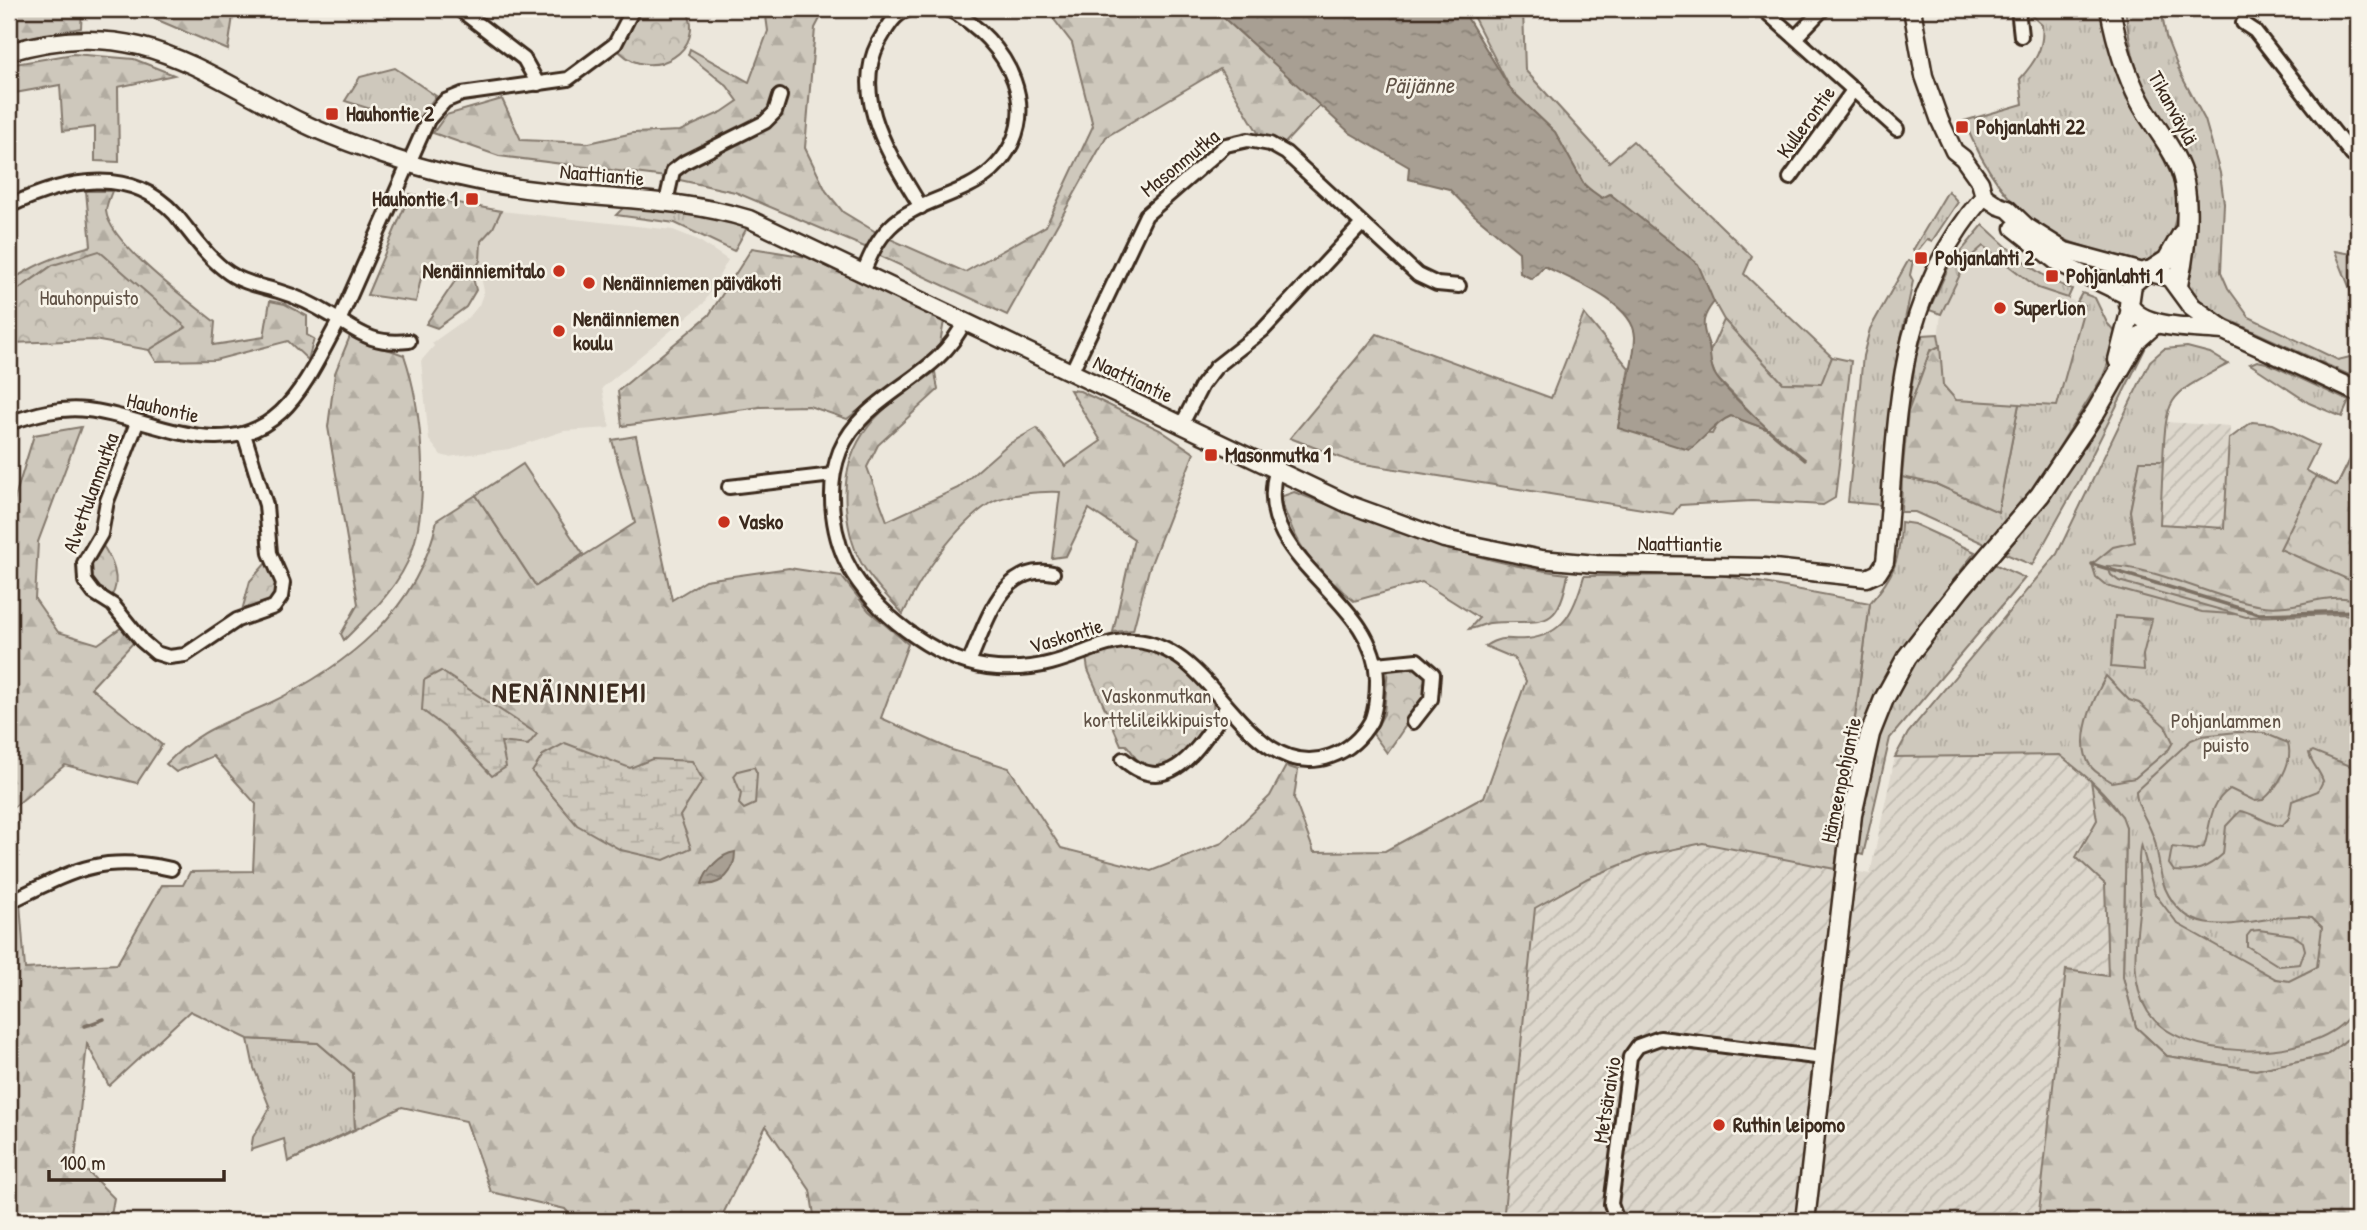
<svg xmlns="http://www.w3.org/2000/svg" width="2367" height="1230" viewBox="0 0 2367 1230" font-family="'Patrick Hand',sans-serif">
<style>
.built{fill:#ddd7cc}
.industrial{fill:url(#industrial-furrows)}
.grass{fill:url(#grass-tufts);stroke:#84796d;stroke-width:2}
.forest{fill:url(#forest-firs);stroke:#84796d;stroke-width:2}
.wetland{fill:url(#wetland-marsh);stroke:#84796d;stroke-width:2}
.park{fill:url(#park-crowns);stroke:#84796d;stroke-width:2}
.pitch{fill:#cec8bc;stroke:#84796d;stroke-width:2}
.water{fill:url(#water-ripples);stroke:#7c7064;stroke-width:2}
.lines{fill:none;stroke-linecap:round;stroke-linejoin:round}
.stream{stroke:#7c7064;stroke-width:3.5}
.minor-casing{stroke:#3b2a1e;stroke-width:18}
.tertiary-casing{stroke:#3b2a1e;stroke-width:21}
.secondary-casing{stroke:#3b2a1e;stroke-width:23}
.minor{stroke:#f7f3e8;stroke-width:12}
.tertiary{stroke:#f7f3e8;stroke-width:16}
.secondary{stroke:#f7f3e8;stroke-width:18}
.poi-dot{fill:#c8321e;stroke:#f7f3e8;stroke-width:2.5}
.labels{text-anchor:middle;stroke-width:5;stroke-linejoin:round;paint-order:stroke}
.street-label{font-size:21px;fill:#3b2a1e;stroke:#f7f3e8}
.poi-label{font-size:21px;font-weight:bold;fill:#3b2a1e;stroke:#f7f3e8;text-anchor:start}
.park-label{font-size:21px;fill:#605246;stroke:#f7f3e8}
.water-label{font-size:23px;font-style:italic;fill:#615347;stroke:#f7f3e8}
.district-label{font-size:28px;font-weight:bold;letter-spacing:2px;fill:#3b2a1e;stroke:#f7f3e8}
</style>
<defs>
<pattern id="industrial-furrows" width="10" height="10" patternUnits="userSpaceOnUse" patternTransform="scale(1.75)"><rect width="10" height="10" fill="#ddd7cc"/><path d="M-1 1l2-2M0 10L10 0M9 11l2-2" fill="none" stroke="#bfb9af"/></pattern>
<pattern id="grass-tufts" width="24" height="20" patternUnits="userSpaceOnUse" patternTransform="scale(1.75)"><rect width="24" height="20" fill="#cec8bc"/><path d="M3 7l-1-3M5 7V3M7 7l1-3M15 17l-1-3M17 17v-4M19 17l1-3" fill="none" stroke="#b2aca1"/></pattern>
<pattern id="forest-firs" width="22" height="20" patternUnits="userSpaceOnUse" patternTransform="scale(1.75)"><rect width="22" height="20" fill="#cec8bc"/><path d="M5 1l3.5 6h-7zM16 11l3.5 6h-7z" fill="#b2aca1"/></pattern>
<pattern id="wetland-marsh" width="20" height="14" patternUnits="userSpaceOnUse" patternTransform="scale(1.75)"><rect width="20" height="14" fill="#cec8bc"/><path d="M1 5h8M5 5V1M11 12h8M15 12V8" fill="none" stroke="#b2aca1"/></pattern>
<pattern id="park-crowns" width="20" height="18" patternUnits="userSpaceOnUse" patternTransform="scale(1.75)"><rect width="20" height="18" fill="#cec8bc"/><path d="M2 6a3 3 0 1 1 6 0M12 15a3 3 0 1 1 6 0" fill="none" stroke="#b2aca1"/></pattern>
<pattern id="water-ripples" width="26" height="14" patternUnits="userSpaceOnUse" patternTransform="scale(1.75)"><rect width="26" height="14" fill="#a89f93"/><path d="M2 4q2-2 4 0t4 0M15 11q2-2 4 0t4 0" fill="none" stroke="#8a8277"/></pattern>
</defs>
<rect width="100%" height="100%" fill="#ece7dc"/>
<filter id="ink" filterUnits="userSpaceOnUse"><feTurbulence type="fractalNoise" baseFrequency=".0143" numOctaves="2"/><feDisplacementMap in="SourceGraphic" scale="14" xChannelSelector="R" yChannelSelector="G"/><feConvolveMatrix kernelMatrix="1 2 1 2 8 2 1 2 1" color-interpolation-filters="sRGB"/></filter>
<g filter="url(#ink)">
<g class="built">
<path d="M501 211 673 230 698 240 728 260 704 303 602 388 610 428 564 431 509 449 448 457 441 455 429 440 421 361 434 346 432 343 470 316 479 305 484 291 479 268 481 241 493 228Z"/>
<path d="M1983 245 2038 288 2085 305 2057 406 1956 400 1943 385 1938 338 1941 314 1967 260Z"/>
</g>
<g class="industrial">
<path d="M2165 422 2230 426 2224 528 2159 525Z"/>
<path d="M2060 755 2091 781 2097 820 2076 857 2105 884 2109 956 2108 976 2066 970 2038 1221H1503L1535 908 1588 878 1646 855 1703 843 1870 874 1895 757Z"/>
</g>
<g class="grass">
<path d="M1474 9H1523L1525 70 1609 162 1633 141 1752 256 1744 274 1832 357 1822 384 1783 383 1724 320 1714 302 1583 183 1555 132 1511 90 1474 18Z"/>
<path d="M2024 9H2100C2108 41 2116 71 2130 101 2153 150 2194 181 2169 240 2163 253 2159 262 2143 264 2118 256 2091 250 2066 240 2015 220 1984 169 1964 121L2023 104 2020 79C2034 63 2045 48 2042 25Z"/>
<path d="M2125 9H2161L2166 37 2181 75 2205 120 2220 173 2224 203 2221 272 2228 288 2249 317 2338 360 2358 355V379L2194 304C2178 268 2203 226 2195 188 2187 151 2164 124 2146 92 2133 67 2129 36 2125 9Z"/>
<path d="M395 68 436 96 415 123 345 101 360 77Z"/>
<path d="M1948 191 1958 202 1932 241 1927 239 1915 254 1913 250Z"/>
<path d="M625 206 711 214 748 226 734 251 675 223 616 215Z"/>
<path d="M1983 225C2012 251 2035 276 2072 289L2068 298 2038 288 1983 246 1967 260 1941 314 1929 310 1949 266Z"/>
<path d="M2335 251 2358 255V295L2352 294Z"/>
<path d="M1908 261H1913L1910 275 1913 281 1901 339 1881 505 1848 502 1863 356 1870 329Z"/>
<path d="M2082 293 2095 298 2107 323 2119 336 2103 376 2035 486 1985 544 1915 512H1901L1902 477 1936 484 1998 511 2019 404 2057 406 2085 305 2077 302Z"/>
<path d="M1938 334 1940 346 1930 351 1908 412 1916 356 1923 335Z"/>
<path d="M2139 346 2145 349 2079 481 2032 565 2001 552Z"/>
<path d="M2187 347 2210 353 2228 364C2169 396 2166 393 2163 461L2140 462 2130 511 2266 584 2316 476 2337 486 2358 443V1031L2327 1055 2256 1070 2167 1056 2136 1027 2123 977 2126 827C2114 796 2085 776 2060 755L1895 757 1908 733 2057 554 2150 361 2164 349Z"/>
<path d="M2257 361 2267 363 2349 401 2342 417 2309 403 2250 364Z"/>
<path d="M1901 522 1914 524 1975 552 1901 648 1877 693 1846 787 1870 603C1895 575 1900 559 1901 522Z"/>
<path d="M1992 563 2025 578 1890 738 1863 855 1859 854V816L1873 748 1891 703 1910 665Z"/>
<path d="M248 1039 318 1043 353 1073 355 1129 288 1162 284 1139 251 1150 253 1137 270 1108 254 1068Z"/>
</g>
<g class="forest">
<path d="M9 9H82L81 28 27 38 9 46Z"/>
<path d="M132 9H234L228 50Z"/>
<path d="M765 9H825L815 28 805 148 826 191 843 212 876 232 867 248 735 192 666 177 499 156 433 133 446 115 502 99 521 140 589 143 633 133 680 131 722 112 738 101 727 86 688 55 690 49 749 82 768 31Z"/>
<path d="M1046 9H1214L1320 105 1284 144 1260 136 1220 69 1106 137 1007 315 878 255 886 237 965 272 1046 226 1093 126 1072 43Z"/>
<path d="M73 54 134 59 174 75 118 87 119 162 95 161V127L63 131 60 85 9 94V65Z"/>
<path d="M86 191H112C110 196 106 206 106 211 109 243 190 302 215 322L213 345 264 337 270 301 285 304 307 316V335L314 339 308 360 288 341 215 360 156 361 149 350 185 328 53 265 9 296V282C34 264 61 254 91 246Z"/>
<path d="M410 194 501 211 493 228 481 241 480 261 472 274 476 290 466 307 437 328 426 324 457 278 423 268 416 302 367 295Z"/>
<path d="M752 248 807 257 944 321 939 349 847 419 809 406 760 407 622 426 618 391 709 315Z"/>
<path d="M1584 314 1629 368 1618 428 1712 434 1719 421 1731 416 1767 429 1716 377 1708 356 1724 320 1783 383 1821 384 1832 357 1851 361 1835 498 1823 505 1752 501 1680 505 1673 514 1352 462 1290 438 1377 334 1551 398Z"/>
<path d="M350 336 404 355C422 408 430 497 412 551 400 586 370 614 344 640L341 634 358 604 328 427 335 373Z"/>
<path d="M1940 346 1943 385 1956 400 2019 404 1998 512 1936 484 1902 477 1908 412 1930 351Z"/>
<path d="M935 372 938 390 878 445 867 467 887 521 958 488 1007 445 1037 428 1065 466 1101 441 1070 390 1080 391 1160 430 1194 453 1149 569 1133 630 1113 632 1134 539 1089 509 1066 556 1052 558 1060 492C1044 491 1004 494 990 503 953 528 922 575 903 614 891 600 875 585 865 569 853 551 848 529 846 507 840 438 882 406 935 372Z"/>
<path d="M2252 422 2273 424 2318 446 2306 470 2316 476 2281 549 2358 578V605L2247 615 2202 612 2107 586 2096 577 2092 564 2113 547 2135 542 2130 511 2140 461H2163L2160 524 2224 528 2229 439Z"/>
<path d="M81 427 38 542 35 599 58 632 98 644 122 627 134 642 91 688 162 745 137 783 65 765 9 811V614L13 605 9 597V517L34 435Z"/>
<path d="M636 436 672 600 705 580 789 568 841 576 869 611 908 644 881 718 952 750 1009 768 1061 848 1151 871 1222 843 1270 796 1286 766 1298 770 1294 798 1314 852 1385 851 1484 797 1526 681 1514 658 1485 646C1505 634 1507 641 1527 639 1565 635 1575 608 1584 576L1721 575 1870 603 1835 869 1703 843 1646 855 1588 878 1535 908 1503 1221H1034L1021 1214 1016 1221H815L810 1190 766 1126 722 1216 712 1221H575L565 1209 491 1192 466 1121 402 1107 288 1162 355 1129 353 1073 318 1043 248 1039 190 1011 109 1086 87 1044 75 1159 114 1198 110 1221H9V909L20 903 25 969 117 964 162 885H183L190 872 253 871 256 804 213 756 176 772 166 764C200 729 223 724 266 705 345 667 419 611 437 520L476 495 536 586 635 523 612 440Z"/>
<path d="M1294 492C1384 525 1471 563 1568 574 1558 636 1538 618 1490 623 1483 624 1477 628 1469 629L1479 618 1422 582 1354 601C1313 567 1296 548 1280 497Z"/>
<path d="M2115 616 2152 619 2143 655 2144 670 2111 667Z"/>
<path d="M2106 676 2129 700 2139 703 2165 726 2173 742 2169 749 2135 778 2112 782C2105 777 2094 773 2090 765 2074 740 2094 698 2106 676Z"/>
<path d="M2237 732 2264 733 2288 743C2294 763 2277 788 2263 800L2255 801 2230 789C2208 804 2211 826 2204 847L2196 850 2172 847 2169 864 2174 871C2195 873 2208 868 2223 854L2226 826 2240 811C2256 813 2266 825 2282 826L2289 818 2292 801 2318 791 2323 781C2320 771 2311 763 2309 753L2313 751 2358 769V999C2354 1006 2350 1016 2344 1022 2304 1062 2180 1061 2148 1012 2128 981 2137 937 2140 902 2141 885 2136 860 2141 844L2155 894 2178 924 2276 979 2289 981 2317 967 2322 927 2312 917C2263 909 2194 954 2165 888 2160 876 2159 860 2156 846 2153 827 2136 809 2136 791L2191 740 2201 736Z"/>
<path d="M2091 781 2122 816 2126 827 2123 977 2136 1027 2167 1056 2256 1070 2327 1055 2358 1031V1221H2038L2066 970 2108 976 2105 884 2076 857 2097 820Z"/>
<path d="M2259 930 2293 935 2303 942 2305 950 2300 964 2279 966 2247 946V936L2251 931Z"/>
</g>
<g class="wetland">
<path d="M2107 566C2156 566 2213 599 2263 606 2297 611 2327 590 2358 601V616L2343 614 2246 617 2119 581 2111 575Z"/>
<path d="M441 671 537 734 528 745 501 742 506 767 492 776 451 732 422 710 424 680Z"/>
<path d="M565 743 630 768 652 759 692 761 703 780 680 816 691 848 664 860 621 850 577 825 532 772 543 755Z"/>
<path d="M754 767 757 773 755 804 744 809 739 804 741 793 734 776 738 771Z"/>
</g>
<g class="park">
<path d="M642 9H686C708 48 653 84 620 52V47Z"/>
<path d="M99 251 186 327 149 350 94 340 11 343 9 296 53 265Z"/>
<path d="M2356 448 2358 449V584L2280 549 2316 476 2337 486Z"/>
<path d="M101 543C112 558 122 581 111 597L89 579 90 560Z"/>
<path d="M266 563H269L279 587 271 604 242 611 250 581Z"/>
<path d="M1137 646C1171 654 1189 675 1213 699L1214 716 1181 760 1171 766 1144 769C1136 762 1134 752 1126 745H1121L1088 670 1086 657 1111 648Z"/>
<path d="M1411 664 1422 667 1428 675 1426 696 1387 753 1373 734 1384 714 1388 667Z"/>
</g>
<path class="pitch" d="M523 464 583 554 536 586 476 495Z"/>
<g class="water">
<path d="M1214 9H1467L1468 19 1511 90 1555 132 1585 186 1602 198 1610 194 1698 264 1714 302C1703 316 1701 323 1707 340 1712 351 1708 365 1716 376 1726 392 1755 416 1769 430L1731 416C1716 422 1704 439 1689 450L1618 428C1622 403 1635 360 1635 337 1634 303 1570 279 1544 266L1532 279 1520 273 1519 252 1473 214 1449 189 1408 179 1409 167 1350 133Z"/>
<path d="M735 852C735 871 722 887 702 884 706 870 720 854 735 852Z"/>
</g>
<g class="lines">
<g class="stream">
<path d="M1769 430 1805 460"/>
<path d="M2092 564 2259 614 2358 611"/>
<path d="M85 1026 104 1019"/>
</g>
<defs>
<g id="minor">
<path d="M459 9 524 59 538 84"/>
<path d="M911 9C897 12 891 22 884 33 845 92 891 157 921 207"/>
<path d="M1763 9 1897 129"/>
<path d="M2018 9 2021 36"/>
<path d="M2243 23 2255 31 2352 155 2358 158"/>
<path d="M1796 37 1823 9"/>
<path d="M1790 178 1854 89"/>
<path d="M666 202 673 171 685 162 765 122 775 112 780 96"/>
<path d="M9 206C64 180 129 164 175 214 192 234 207 258 229 273 243 283 262 286 278 291 295 296 316 306 332 316 360 333 373 345 409 341"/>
<path d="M863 273C870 256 877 240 890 227 917 199 963 197 992 170 1050 115 1007 39 948 9"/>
<path d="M964 322C938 380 865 392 840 451 825 489 832 540 853 574 882 619 943 665 997 668 1015 669 1033 668 1051 663 1100 650 1127 624 1177 656 1224 686 1263 781 1331 756 1348 750 1362 737 1371 721 1376 709 1377 692 1377 679 1375 594 1251 562 1276 471"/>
<path d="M1071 373 1146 215 1226 145 1248 140 1270 144 1286 153 1418 275 1437 284 1459 286"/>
<path d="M9 423C35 414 59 407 87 410 151 417 224 466 281 412 306 388 322 351 339 321L428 120 445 101 462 94 568 79 615 44 633 9"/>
<path d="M137 423 107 501 101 534 84 563 85 581 94 593 113 605 142 641 156 653 169 657 185 655 237 620 274 607 281 597 283 583 270 553 266 505 244 434"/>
<path d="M1182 424 1202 385 1216 367 1263 330 1362 224"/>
<path d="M729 487 833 475"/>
<path d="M969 662C986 625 1001 562 1053 573"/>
<path d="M1377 664 1417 660 1433 674 1431 699 1413 722"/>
<path d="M1123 759C1171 802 1201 742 1227 707"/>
<path d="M9 902C71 872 99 853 171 869"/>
<path d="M1617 1221 1611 1204 1630 1057 1638 1046 1660 1038 1823 1058"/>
</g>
<g id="tertiary">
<path d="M1912 9 1924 76 1940 121 1954 151 1963 158 1980 182 1984 196 1999 206 2008 209 2027 227 2065 251 2143 272"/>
<path d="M9 52C136 15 193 68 301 122 326 135 354 144 380 154 434 173 493 186 550 192 617 200 684 199 749 219L1348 504 1444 539 1541 559 1596 564 1764 567 1867 578 1878 573 1885 562C1899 426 1889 306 1984 196"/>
<path d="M2014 228 2057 262 2128 296"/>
</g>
<g id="secondary">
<path d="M2110 9C2116 41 2125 72 2140 101 2154 128 2178 152 2184 182 2190 213 2185 254 2178 285"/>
<path d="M2150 271 2167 260 2182 234"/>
<path d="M2224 330C2197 327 2141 330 2129 305L2132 284 2147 271 2170 277 2192 307 2224 330 2358 392"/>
<path d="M2118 360 2131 309"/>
<path d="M1805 1221 1852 815 1870 734 1884 699 1907 657 1961 588 2040 495 2096 411 2137 340 2155 324"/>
</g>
</defs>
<use href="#minor" class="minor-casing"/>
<use href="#tertiary" class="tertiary-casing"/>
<use href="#secondary" class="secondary-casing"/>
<use href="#minor" class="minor"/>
<use href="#tertiary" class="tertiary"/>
<use href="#secondary" class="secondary"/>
</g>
</g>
<g class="poi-dot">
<rect x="325" y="107" width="14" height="14" rx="3.5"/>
<rect x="1955" y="120" width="14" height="14" rx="3.5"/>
<rect x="465" y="192" width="14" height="14" rx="3.5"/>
<rect x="1914" y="251" width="14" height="14" rx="3.5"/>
<circle cx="559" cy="271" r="7"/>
<rect x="2045" y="269" width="14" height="14" rx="3.5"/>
<circle cx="589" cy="283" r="7"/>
<circle cx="2000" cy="308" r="7"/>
<circle cx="559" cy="331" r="7"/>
<rect x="1204" y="448" width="14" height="14" rx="3.5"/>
<circle cx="724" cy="522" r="7"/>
<circle cx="1719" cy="1125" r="7"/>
</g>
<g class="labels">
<g class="street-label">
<text transform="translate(2173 108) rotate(61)" y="7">Tikanväylä</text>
<text transform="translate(1806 122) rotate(-54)" y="7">Kullerontie</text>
<text transform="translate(1180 163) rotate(-39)" y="7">Masonmutka</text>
<text transform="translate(602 175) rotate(5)" y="7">Naattiantie</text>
<text transform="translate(1133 379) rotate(25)" y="7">Naattiantie</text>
<text transform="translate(163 408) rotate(13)" y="7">Hauhontie</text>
<text transform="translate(91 493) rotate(-70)" y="7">Alvettulanmutka</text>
<text transform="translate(1680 544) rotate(1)" y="7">Naattiantie</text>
<text transform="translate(1066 636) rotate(-17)" y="7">Vaskontie</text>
<text transform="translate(1841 780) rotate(-78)" y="7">Hämeenpohjantie</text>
<text transform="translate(1607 1100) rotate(-81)" y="7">Metsäraivio</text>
</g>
<g class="poi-label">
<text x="346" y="121">Hauhontie 2</text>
<text x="1976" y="134">Pohjanlahti 22</text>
<text x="458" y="206" text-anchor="end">Hauhontie 1</text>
<text x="1935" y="265">Pohjanlahti 2</text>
<text x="545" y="278" text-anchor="end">Nenäinniemitalo</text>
<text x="2066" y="283">Pohjanlahti 1</text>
<text x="603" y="290">Nenäinniemen päiväkoti</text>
<text x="2014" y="315">Superlion</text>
<text x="573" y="326">Nenäinniemen<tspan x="573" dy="24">koulu</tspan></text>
<text x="1225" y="462">Masonmutka 1</text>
<text x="738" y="529">Vasko</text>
<text x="1733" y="1132">Ruthin leipomo</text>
</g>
<g class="park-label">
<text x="89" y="305">Hauhonpuisto</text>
<text x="1156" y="703">Vaskonmutkan<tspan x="1156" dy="24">korttelileikkipuisto</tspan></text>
<text x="2226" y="728">Pohjanlammen<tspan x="2226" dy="24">puisto</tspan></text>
</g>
<g class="water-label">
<text x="1419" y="93">Päijänne</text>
</g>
<g class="district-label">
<text x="570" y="702">NENÄINNIEMI</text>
</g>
</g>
<rect width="2367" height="1230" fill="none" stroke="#f7f3e8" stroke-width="35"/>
<rect x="18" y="18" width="2332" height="1195" fill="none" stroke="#3b2a1e" stroke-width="2.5" filter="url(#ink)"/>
<path d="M49 1170v10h175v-10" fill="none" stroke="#3b2a1e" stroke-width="3.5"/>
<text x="60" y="1170" font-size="21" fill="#3b2a1e" stroke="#f7f3e8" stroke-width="5" paint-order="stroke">100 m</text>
</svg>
